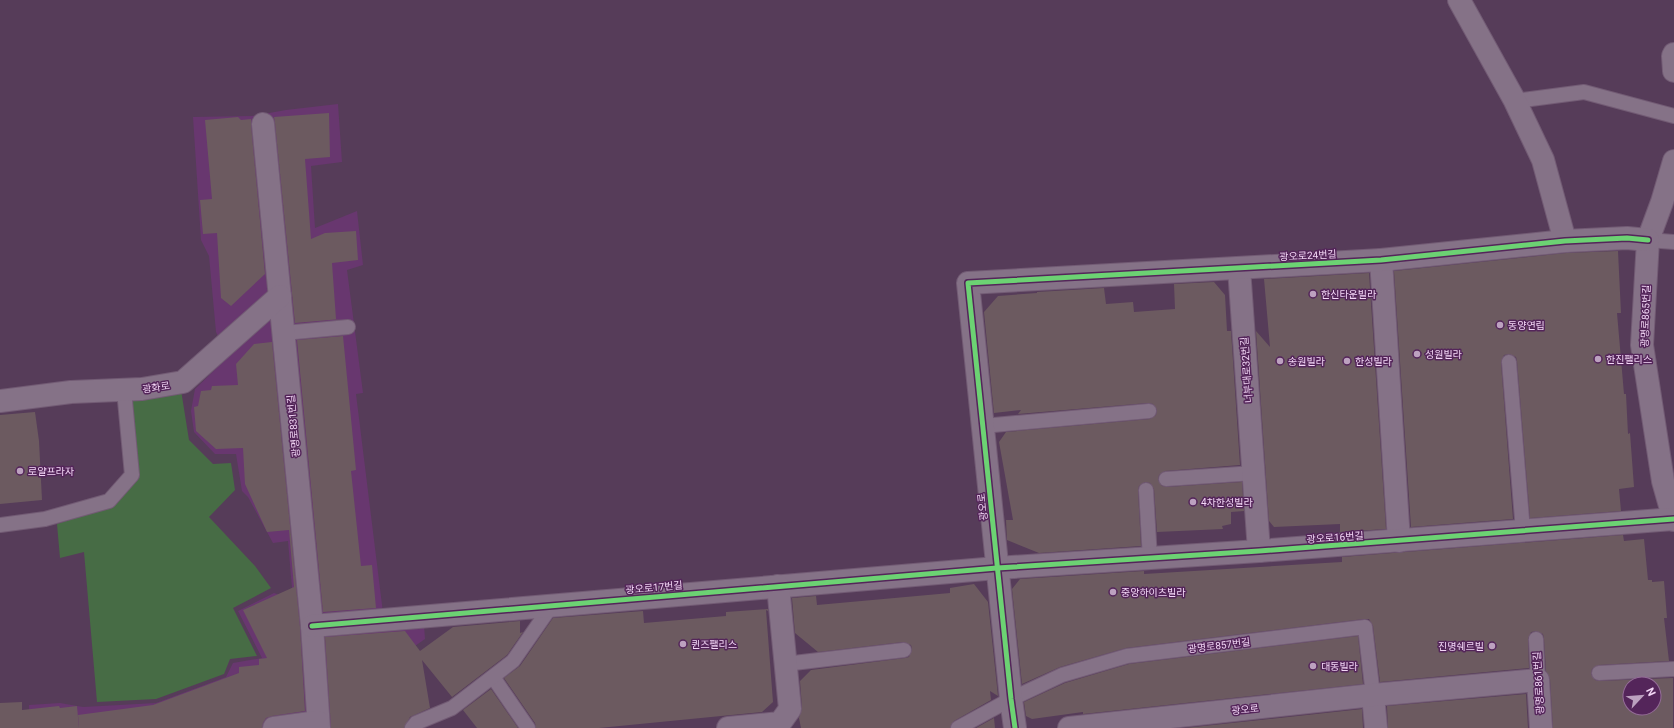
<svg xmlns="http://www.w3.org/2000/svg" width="1674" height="728" viewBox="0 0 1674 728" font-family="Roboto,'Noto Sans KR',sans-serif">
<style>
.built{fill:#68376f}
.green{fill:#476c45}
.building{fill:#6c5a60;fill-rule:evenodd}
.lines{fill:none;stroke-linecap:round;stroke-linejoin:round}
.lane-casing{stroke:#725b74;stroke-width:16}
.street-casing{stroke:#725b74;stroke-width:24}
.lane{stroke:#857287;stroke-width:14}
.street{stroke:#857287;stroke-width:22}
.cycleway-casing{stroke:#54255a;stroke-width:8}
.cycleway{stroke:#6cd273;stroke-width:5}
.poi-dot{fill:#bca1bf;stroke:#54255a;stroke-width:1.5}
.labels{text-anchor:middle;stroke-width:3;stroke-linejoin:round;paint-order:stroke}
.street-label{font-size:10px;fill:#f3d7f6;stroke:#54255a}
.poi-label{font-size:10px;fill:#f3d7f6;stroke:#54255a;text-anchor:start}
</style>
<rect width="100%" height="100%" fill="#563c59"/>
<path class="built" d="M338 104 342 162 311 166 315 228 357 211 363 265 347 270 363 393 356 394 385 629 424 625 425 639 366 680 401 728H30L29 705 60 703 83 707 156 703 226 677 233 663 262 658 238 611 274 593 293 600 288 541 273 543 248 497 242 491 236 454H215L194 432 191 411 195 389 228 357 216 332 209 256 201 240 193 117 252 116 286 110Z"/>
<path class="green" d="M181 390 189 440 213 464 231 463 235 490 209 517 255 566 271 588 233 608 257 656 230 659 224 674 156 699 97 702 84 552 60 558 57 524 114 505 138 477 130 399Z"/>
<g class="building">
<path d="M329 113 330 157 305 159 311 239 325 233 356 231 358 260 332 263 336 319H341L295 323 275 123 274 117Z"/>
<path d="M238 117 241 120 251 119V125L265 274 231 306 221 298 217 233 203 234 200 200 212 199 205 120Z"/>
<path d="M1618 251 1621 313H1617L1624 394H1626L1628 434 1630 433 1634 487 1619 489 1621 511 1530 518 1517 361 1516 357 1509 354 1504 355 1501 363 1513 519 1411 527 1394 271 1566 253Z"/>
<path d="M1369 273 1386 529 1340 532V524L1274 527 1269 521 1256 331 1270 347 1264 279Z"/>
<path d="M1214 282 1225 295 1227 331H1231L1240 465 1165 471 1159 475 1158 480 1162 486 1167 487 1242 482 1244 511 1231 512V524L1222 526 1223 529 1157 532 1154 489 1150 483 1145 482 1139 486 1138 490 1141 546 1039 553 1007 540 1006 520H1013L999 442 1006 432 1150 419 1156 415 1157 410 1153 404 1148 403 1018 414 1021 410 994 413 984 312 998 296 1037 293V292L1104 288 1106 304 1133 302 1134 312 1175 309 1174 284Z"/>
<path d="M343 336 356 470 351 471 361 566 372 565 376 608 323 612 297 340Z"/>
<path d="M272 342 300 627 305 711 272 716 266 718 263 723 262 728H79L78 715 153 705 239 673V667L259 665V659L267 658 243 610 294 587 289 530 267 532 245 484 243 448 216 449 196 431 194 407 198 406 201 391 211 390 212 386 238 385 236 364 254 344Z"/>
<path d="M35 412 39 441 42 500 0 504V415Z"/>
<path d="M1623 535 1624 541 1644 539 1648 580H1652V582L1664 581 1667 618H1664L1669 661 1599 665 1592 669 1591 674 1595 680 1599 681 1673 678V728H1553L1550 679 1546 671 1544 639 1543 634 1536 631 1531 632 1528 639 1529 668 1380 682 1373 626 1369 619H1364L1126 648 1060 667 1022 684 1012 589 1020 579 1144 571V574L1342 562V557ZM1630 684H1654V708H1630Z"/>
<path d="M974 584 988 602 998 696 990 691 991 700 954 721 950 728H801L799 718 802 708 800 681 811 670 905 658 909 657 912 649 911 645 903 642 818 652 795 633 792 598 816 596 817 605 950 593V588Z"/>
<path d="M768 609V611L766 610 773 702 762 712 599 728H536L535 723 504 678 520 666 553 618 643 611 644 623 726 616V612Z"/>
<path d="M520 621V633L523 632 507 655 452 697 422 660 430 708 410 717 404 728H331L325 637 405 631 420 651 453 627Z"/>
<path d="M1358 636 1363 684 1083 714V712L1032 719 1026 716 1024 702 1065 683 1129 664Z"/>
<path d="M491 689 518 728H477L463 710Z"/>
<path d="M1526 694 1528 728H1388L1387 706Z"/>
<path d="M22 702V710L59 706 60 708 77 706 79 728H0V703Z"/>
<path d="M1362 709 1363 728H1185Z"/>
<path d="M994 718 995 728H976Z"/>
</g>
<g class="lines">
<defs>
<g id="lane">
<path d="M1515 101 1584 92 1674 116"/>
<path d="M1648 240 1674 242"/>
<path d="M284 333 348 327"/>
<path d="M1509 362 1523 531"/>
<path d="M983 426 1149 411"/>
<path d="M1166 479 1254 473"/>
<path d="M1146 490 1150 559"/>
<path d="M0 525 45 519 109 501 132 475 124 390"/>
<path d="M1536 639 1538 680"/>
<path d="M785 664 904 650"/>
<path d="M1599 673 1674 669"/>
<path d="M493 677 528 728"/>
<path d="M412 728 416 723 452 708 513 661 552 605"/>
<path d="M958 728 1011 699 1062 675 1127 656 1365 627 1373 695"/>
</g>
<g id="street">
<path d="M1459 0 1515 101 1543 160 1565 241"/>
<path d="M1674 54 1673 56 1674 71"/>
<path d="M263 124 312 626 319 728"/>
<path d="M1674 161 1662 202 1648 240 1642 345 1663 481 1674 520"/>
<path d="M1381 260 1399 541"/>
<path d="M1239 268 1259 551"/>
<path d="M0 401 71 392 142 389 183 382 280 296"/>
<path d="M312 626 997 568 1259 551 1674 519"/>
<path d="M1373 695 1376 728"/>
<path d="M274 728 318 722"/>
<path d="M728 728 780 723 790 709 778 586"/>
<path d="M1015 728 1011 699 968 283 1381 260 1565 241 1627 238 1648 240"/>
<path d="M1069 728 1373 695 1538 680 1541 728"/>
</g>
</defs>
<use href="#lane" class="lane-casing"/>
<use href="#street" class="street-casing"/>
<use href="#lane" class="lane"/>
<use href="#street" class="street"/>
<defs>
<g id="cycleway">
<path d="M312 626 997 568 1259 551 1674 519"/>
<path d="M1015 728 1011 699 968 283 1381 260 1565 241 1627 238 1648 240"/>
</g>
</defs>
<use href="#cycleway" class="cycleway-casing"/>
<use href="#cycleway" class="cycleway"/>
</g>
<g class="poi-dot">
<circle cx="1313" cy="294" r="4"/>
<circle cx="1500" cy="325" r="4"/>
<circle cx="1417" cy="354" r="4"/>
<circle cx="1598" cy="359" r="4"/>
<circle cx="1280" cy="361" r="4"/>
<circle cx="1347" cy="361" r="4"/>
<circle cx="20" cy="471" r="4"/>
<circle cx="1193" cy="502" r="4"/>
<circle cx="1113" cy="592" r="4"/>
<circle cx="683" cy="644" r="4"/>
<circle cx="1492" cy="646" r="4"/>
<circle cx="1313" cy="666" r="4"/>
</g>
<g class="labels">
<g class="street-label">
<text transform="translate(1308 255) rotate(-3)" y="4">광오로24번길</text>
<text transform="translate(1645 316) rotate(-88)" y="4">광명로865번길</text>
<text transform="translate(1246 370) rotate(-94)" y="4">너부대로32번길</text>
<text transform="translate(156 387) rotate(-9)" y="4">광화로</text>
<text transform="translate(293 426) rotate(-95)" y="4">광명로831번길</text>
<text transform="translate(982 507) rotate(-96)" y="4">광오로</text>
<text transform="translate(1335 537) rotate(-4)" y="4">광오로16번길</text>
<text transform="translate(654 587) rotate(-5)" y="4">광오로17번길</text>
<text transform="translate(1219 645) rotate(-7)" y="4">광명로857번길</text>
<text transform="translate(1538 683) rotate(-93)" y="4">광명로861번길</text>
<text transform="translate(1245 709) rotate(-6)" y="4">광오로</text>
</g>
<g class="poi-label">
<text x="1321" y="298">한신타운빌라</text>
<text x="1508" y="329">동양연립</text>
<text x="1425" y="358">성원빌라</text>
<text x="1606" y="363">한진팰리스</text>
<text x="1288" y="365">송원빌라</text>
<text x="1355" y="365">한성빌라</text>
<text x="28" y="475">로얄프라자</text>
<text x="1201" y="506">4차한성빌라</text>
<text x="1121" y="596">중앙하이츠빌라</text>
<text x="691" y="648">퀸즈팰리스</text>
<text x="1484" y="650" text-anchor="end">진명쉐르빌</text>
<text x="1321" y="670">대동빌라</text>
</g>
</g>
<g transform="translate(1642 696) rotate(64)"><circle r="19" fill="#54255a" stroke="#946c98"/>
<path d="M0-3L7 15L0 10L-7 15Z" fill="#bca1bf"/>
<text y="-6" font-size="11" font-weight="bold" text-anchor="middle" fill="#f3d7f6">N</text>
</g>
</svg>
